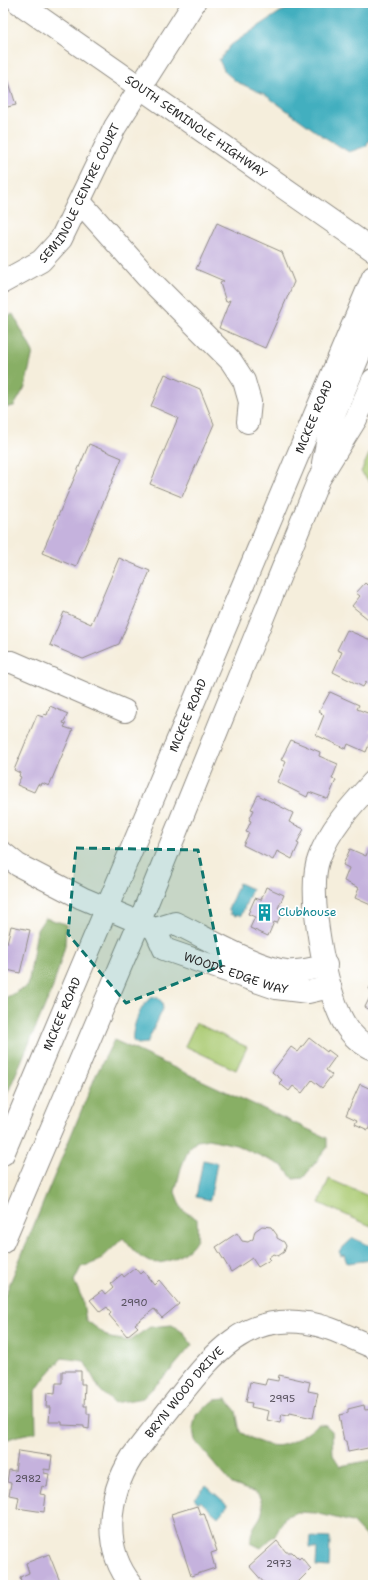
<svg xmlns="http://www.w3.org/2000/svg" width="376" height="1588" viewBox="0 0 376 1588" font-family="'Shantell Sans',sans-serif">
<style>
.green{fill:#abcb73;stroke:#6b7b4f}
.forest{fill:#88af65;stroke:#5a6d48}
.water{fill:#42afbf;stroke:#366d75}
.building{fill:#c5b2dd}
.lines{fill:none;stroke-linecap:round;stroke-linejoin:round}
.minor-casing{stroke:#908c84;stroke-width:24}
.major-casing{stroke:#908c84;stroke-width:24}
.minor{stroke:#fff;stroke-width:22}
.major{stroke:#fff;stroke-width:22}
.marked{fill:#0f766e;fill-opacity:0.2;stroke:#0f766e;stroke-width:3;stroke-dasharray:8 5;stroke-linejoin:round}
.labels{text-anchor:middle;stroke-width:3.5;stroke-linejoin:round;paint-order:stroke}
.number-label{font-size:10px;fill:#524d58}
.street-label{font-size:12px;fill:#2b2b2b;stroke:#fff}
.culture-label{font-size:12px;fill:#0d838f;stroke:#fff;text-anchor:start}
</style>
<rect width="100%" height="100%" fill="#fff"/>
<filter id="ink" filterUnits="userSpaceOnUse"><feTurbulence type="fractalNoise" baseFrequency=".025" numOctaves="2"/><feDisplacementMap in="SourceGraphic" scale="8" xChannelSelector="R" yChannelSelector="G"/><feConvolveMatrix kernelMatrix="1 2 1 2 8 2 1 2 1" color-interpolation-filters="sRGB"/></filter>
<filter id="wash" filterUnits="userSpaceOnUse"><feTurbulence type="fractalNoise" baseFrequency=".012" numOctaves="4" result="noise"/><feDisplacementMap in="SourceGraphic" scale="16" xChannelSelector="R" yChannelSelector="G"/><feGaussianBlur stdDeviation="0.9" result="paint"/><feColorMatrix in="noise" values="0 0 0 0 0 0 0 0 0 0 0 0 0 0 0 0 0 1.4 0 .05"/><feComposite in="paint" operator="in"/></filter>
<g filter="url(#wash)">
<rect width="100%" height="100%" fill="#f5eedc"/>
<g class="green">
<path d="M373 445V486L361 472Z"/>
<path d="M196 1023 247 1047 236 1070 185 1046Z"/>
<path d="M329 1179 373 1198V1221L371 1226 319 1203Z"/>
</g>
<g class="forest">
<path d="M13 314 33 352 25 387 14 406 3 408V318Z"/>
<path d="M45 918 66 924 65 946 53 987 3 1104V999L28 986 37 930Z"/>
<path d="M114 1040 327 1138V1148L303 1178 293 1179 283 1166 236 1145 209 1139 197 1141 189 1148 181 1168 175 1192 182 1210 197 1219C197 1224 198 1233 197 1238 191 1253 163 1268 148 1261 136 1256 131 1247 123 1238L99 1261 81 1267 74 1281 82 1298 86 1320 110 1338 129 1341 150 1327 172 1325 184 1333 192 1345 170 1371 143 1398 114 1403 100 1390 84 1361 62 1358 46 1376 35 1392 36 1432 17 1436 3 1441V1300L96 1075Z"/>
<path d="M226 1399 236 1411 240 1432C278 1454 285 1448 319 1424L326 1425 332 1431 333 1455 340 1466 373 1460V1582L371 1542 352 1522 316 1513 297 1512 285 1517 276 1534 261 1548 251 1543C249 1519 272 1520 258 1494L232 1484 195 1441 193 1428 196 1415 214 1400Z"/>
</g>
<g class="water">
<path d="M303 3H373V133L366 146 349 152 321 135 264 94 237 82 225 72 219 60 231 45 280 12Z"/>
<path d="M239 883 252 889 241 916 237 914 236 916 230 914 231 912 228 910Z"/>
<path d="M152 997 158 998 162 1002 163 1009 147 1043 138 1044 133 1041C131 1029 141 1003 152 997Z"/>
<path d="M203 1160 217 1163 210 1200 196 1197Z"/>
<path d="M353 1238 373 1247 372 1260 347 1263 344 1255 341 1256 339 1251Z"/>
<path d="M206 1486 228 1505 218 1517 200 1501 199 1503 194 1499Z"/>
<path d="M310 1537 330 1538 329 1567 316 1566 317 1548H309Z"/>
</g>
<g id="blocks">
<g class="building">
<path d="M3 63 16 105 3 108Z"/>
<path d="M217 223 282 252 294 282 265 348 219 328 230 300 226 302 220 283 224 281 196 269Z"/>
<path d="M165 374 200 389 214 424 182 497 150 484 178 418 151 406Z"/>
<path d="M89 444 122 458 76 567 42 553Z"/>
<path d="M119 558 150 571 119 644 83 659 50 645 64 612 91 624Z"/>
<path d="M373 571V623L352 606 360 596 356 593 365 583 367 585 373 577 370 575Z"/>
<path d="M347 630 373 641V685L366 682 363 687 333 672 342 652 337 650Z"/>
<path d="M330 692 359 705 357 709 373 715V725L370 731 373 732V735L366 752 348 744 346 749 316 735 324 715 319 712Z"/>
<path d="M50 706 68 714 63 723 66 724 64 727 73 730 49 786 42 783 41 786 38 784 34 792 17 785 21 777 19 776 20 773 14 770 37 715 43 717 44 714 47 715Z"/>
<path d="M291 740 320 752 319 756 338 764 332 779 336 780 328 799 309 792 307 797 277 782 286 762 281 760Z"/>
<path d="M258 795 293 813 289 822 304 829 297 843 299 844 292 859 277 851 273 860 243 845 249 833 246 832 251 821 249 820 254 810 251 809Z"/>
<path d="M369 848 373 850V906L355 898 359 888 344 881 349 868 343 865 350 849 366 856Z"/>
<path d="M266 887 284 895 278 908 283 910 277 923 274 922 268 936 250 928 255 917 248 914 255 898 261 900Z"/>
<path d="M11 926 30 930 20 973 3 969V941L7 943Z"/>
<path d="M373 981V991L369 989Z"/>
<path d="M373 991V1012L365 1007Z"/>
<path d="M309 1038 327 1052 328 1050 336 1056 326 1070 332 1075 322 1088 312 1080 302 1093 293 1086 289 1091 279 1083 282 1080 272 1072 291 1047 298 1052Z"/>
<path d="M360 1084 373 1090V1119L368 1130 355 1124 357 1120 346 1115Z"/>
<path d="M262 1226 271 1227 277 1235V1238L284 1242 286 1246 284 1252 278 1256 273 1254 268 1258 270 1260 258 1267 252 1258 231 1272 216 1247 237 1233 242 1241 248 1242 253 1239 255 1231Z"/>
<path d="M135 1268 140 1274 143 1271 154 1285 159 1280 179 1304 162 1318 154 1309 135 1324 138 1327 127 1336 109 1315 111 1313 107 1307 100 1312 90 1300 102 1291 105 1295 113 1288 110 1284 122 1274 124 1277Z"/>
<path d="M62 1371H81V1384H85L84 1406H87V1414H90L89 1429 84 1428V1426L62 1425V1422H49L50 1407H46L47 1393 55 1394 56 1383H62Z"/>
<path d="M279 1375 310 1382 308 1391 318 1393 313 1418 290 1413 289 1415 282 1414 280 1423 267 1420 269 1411 251 1407 252 1403 246 1402 250 1382 265 1385 267 1379 278 1381Z"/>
<path d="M364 1405 365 1410 373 1409V1447L348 1452 346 1441H344L339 1415 348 1413V1409Z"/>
<path d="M18 1451 52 1456 50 1470 44 1469V1473L49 1474 47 1487 42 1486 40 1494 46 1495 44 1512 17 1508 19 1497 9 1495 11 1483 7 1482 9 1470 15 1471Z"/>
<path d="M197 1506 200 1514 204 1513 217 1551 211 1553 215 1568 191 1576 171 1514Z"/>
<path d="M277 1541 286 1552H292L299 1559 301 1557 311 1569 295 1585H266L249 1566Z"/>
<path d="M49 1554 61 1584 64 1583 65 1585H22L20 1577 29 1573 26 1563Z"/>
</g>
</g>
</g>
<g filter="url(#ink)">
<use href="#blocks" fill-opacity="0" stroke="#908c84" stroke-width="1"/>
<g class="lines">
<defs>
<g id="minor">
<path id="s1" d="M19 3 373 250"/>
<path d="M80 202 146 276 231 361 244 381 250 402 248 422"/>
<path id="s2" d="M3 282 41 261 61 239 115 127 194 3"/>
<path d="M3 662H12L125 711"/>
<path d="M373 782C352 805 330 828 319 858 306 891 326 993 344 1023 351 1035 361 1044 373 1049"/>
<path d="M3 853 18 865 82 898 155 929 175 923C205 937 255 967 286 971 299 972 313 969 326 965"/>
<path id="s3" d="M155 929 164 949 276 988 308 992 330 987"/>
<path id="s4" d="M132 1585C101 1548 108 1495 132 1457 147 1437 163 1417 179 1397 213 1354 246 1313 307 1323 330 1326 352 1339 373 1347"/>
</g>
<g id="major">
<path d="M323 463 332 419 373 322"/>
<path id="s5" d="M3 1154 373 277"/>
<path d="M3 1242 139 923 319 479 356 419 373 380"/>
</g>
</defs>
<use href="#minor" class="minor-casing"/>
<use href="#major" class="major-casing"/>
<use href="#minor" class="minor"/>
<use href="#major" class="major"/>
</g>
</g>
<path class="marked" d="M76 848 198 850 221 966 126 1003 68 934Z"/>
<defs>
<symbol id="building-bare" viewBox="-9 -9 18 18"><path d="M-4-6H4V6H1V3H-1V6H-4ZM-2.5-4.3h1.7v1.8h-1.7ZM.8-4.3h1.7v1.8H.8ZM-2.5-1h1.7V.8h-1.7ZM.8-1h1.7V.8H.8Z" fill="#0f9aa8" stroke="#fff" stroke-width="2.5" paint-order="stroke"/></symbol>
</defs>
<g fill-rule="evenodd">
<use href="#building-bare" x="252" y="900" width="25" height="25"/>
</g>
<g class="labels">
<g class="number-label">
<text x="134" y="1306">2990</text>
<text x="282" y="1402">2995</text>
<text x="28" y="1482">2982</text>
<text x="279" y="1567">2973</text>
</g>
<g class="street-label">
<text dy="4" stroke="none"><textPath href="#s1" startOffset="216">SOUTH SEMINOLE HIGHWAY</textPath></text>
<text dy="4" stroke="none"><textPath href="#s2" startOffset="122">SEMINOLE CENTRE COURT</textPath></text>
<text dy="4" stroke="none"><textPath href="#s5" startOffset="800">MCKEE ROAD</textPath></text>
<text dy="4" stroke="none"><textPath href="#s5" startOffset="476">MCKEE ROAD</textPath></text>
<text dy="4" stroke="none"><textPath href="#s3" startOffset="98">WOODS EDGE WAY</textPath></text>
<text dy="4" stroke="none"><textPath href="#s5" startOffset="152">MCKEE ROAD</textPath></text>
<text dy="4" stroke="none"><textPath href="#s4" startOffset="220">BRYN WOOD DRIVE</textPath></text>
</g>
<g class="culture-label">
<text x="278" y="916">Clubhouse</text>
</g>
</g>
<rect width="376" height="1588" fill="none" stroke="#fff" stroke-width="16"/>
</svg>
